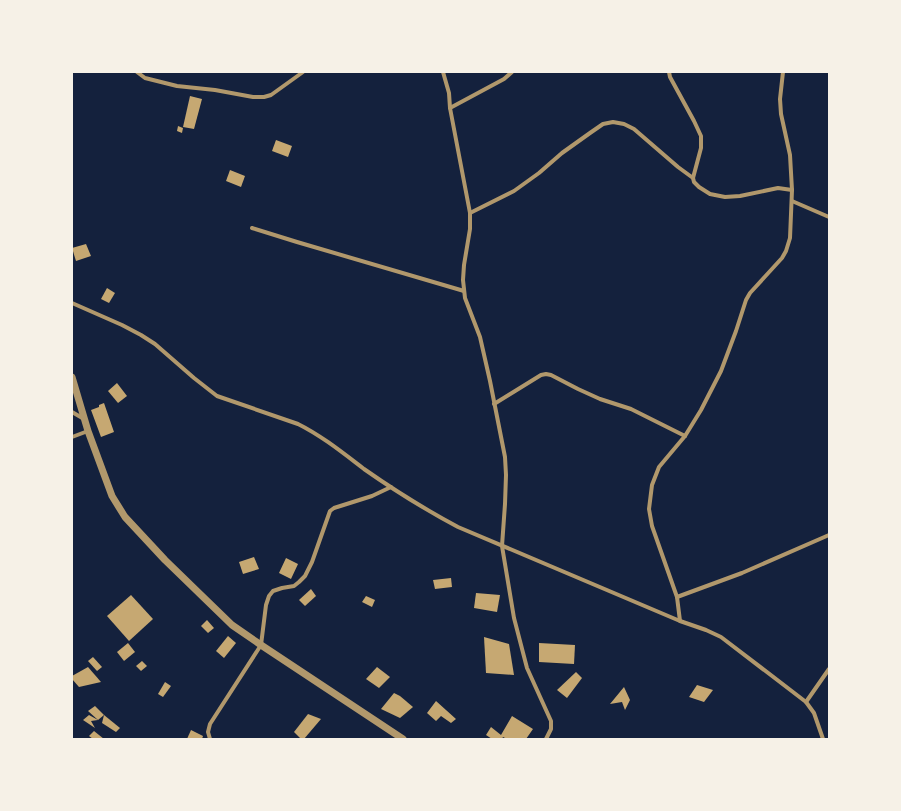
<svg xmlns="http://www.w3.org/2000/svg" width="901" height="811" viewBox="0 0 901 811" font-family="'Noto Sans',sans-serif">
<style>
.building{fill:#c6a872}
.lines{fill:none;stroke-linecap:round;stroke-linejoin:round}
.minor{stroke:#b1986c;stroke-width:4}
.tertiary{stroke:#b1986c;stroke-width:7}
</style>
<rect width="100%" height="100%" fill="#14213d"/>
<g class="building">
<path d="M190 96 202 99 194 129 183 127Z"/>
<path d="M178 126 183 128 182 133 177 131Z"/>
<path d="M276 140 292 146 288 157 272 151Z"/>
<path d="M230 170 245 176 241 187 226 181Z"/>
<path d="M86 244 91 256 76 261 72 248Z"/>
<path d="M107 288 115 293 109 303 101 299Z"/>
<path d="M117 383 127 396 118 403 108 391Z"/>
<path d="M104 403 114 432 101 437 91 410 99 407V405Z"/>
<path d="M254 557 259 569 243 574 239 562Z"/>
<path d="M286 558 298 564 291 579 279 573Z"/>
<path d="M451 578 452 587 435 589 433 580Z"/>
<path d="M311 589 316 596 305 606 299 600Z"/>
<path d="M476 593 500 595 497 612 474 608Z"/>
<path d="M131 595 153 619 129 641 107 616Z"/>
<path d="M366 596 375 600 372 607 362 602Z"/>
<path d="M207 620 214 628 208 633 201 626Z"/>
<path d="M228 636 236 643 224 658 216 651Z"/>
<path d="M484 637 509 644 514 675 486 673Z"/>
<path d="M128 643 135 652 124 661 117 652Z"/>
<path d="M539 643 575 645 574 664 539 662Z"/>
<path d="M93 657 102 667 97 671 88 661Z"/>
<path d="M142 661 147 666 141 671 136 666Z"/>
<path d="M88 667 101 682 79 687 72 679V676Z"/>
<path d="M377 667 390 677 379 688 366 679Z"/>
<path d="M576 672 582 678 567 698 557 690Z"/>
<path d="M165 682 171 686 163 697 158 694Z"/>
<path d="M697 685 713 690 704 702 689 697Z"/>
<path d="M624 687 630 700 625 710 622 702 610 704Z"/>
<path d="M394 693 400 696 413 707 400 718 381 709Z"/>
<path d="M436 701 456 719 451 723 441 716 436 721 427 713Z"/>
<path d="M95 706 104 715 98 720 88 711Z"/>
<path d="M308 714 321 719 304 739H301L294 732Z"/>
<path d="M89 715 98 720 91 721 95 728 83 720Z"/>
<path d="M104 715 120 728 116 732 102 723Z"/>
<path d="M512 716 533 729 526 739H507L503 737 502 739H492L486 735 491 727 501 735Z"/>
<path d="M191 730 203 736 202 739H187Z"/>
<path d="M94 731 104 739H93L89 736Z"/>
</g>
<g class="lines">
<g class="minor">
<path d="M137 72 145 78 177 86 215 90 253 97H264L271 95 303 72"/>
<path d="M443 72 449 93 450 108 470 213V229L464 265 463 280 465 298 480 337 490 381 505 457 506 475 505 504 502 546 514 618 527 668 551 721V729L546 739"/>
<path d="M669 72 670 77 694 121 701 136V148L693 178"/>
<path d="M450 108 504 79 512 72"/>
<path d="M792 201 829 217"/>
<path d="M470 213 514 191 539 173 562 153 590 133 603 124 613 122 624 124 634 129 678 167 693 178 694 182 699 187 710 194 725 197 740 196 778 188 792 190"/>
<path d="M252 228 297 242 464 291"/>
<path d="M72 303 122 325 141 335 155 344 194 378 217 396 298 424C322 436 343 453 364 469 394 490 426 510 458 527L680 621 706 630 721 637 806 702 814 713 823 739"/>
<path d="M494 404 541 375 546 374 551 375 578 389 600 399 631 409 685 436"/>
<path d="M72 412 84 419"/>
<path d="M72 437 88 431"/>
<path d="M677 597 742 573 829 535"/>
<path d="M680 621 677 597 652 526 649 509 652 485 659 467 685 436 701 410 721 371 736 331 746 300 750 293 782 258 786 251 790 238 792 190 790 155 781 114 780 99 783 72"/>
<path d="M806 702 829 669"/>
<path d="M210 739 208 732 210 724 261 645 266 605 269 596 273 591 282 588 294 586 299 582 305 576 312 562 330 511 334 508 372 496 391 487"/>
</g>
<path class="tertiary" d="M72 377 88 431 112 496 125 517 165 560 232 625 261 645 403 739"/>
</g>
<rect width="901" height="811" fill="none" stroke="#f6f1e7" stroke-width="146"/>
</svg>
